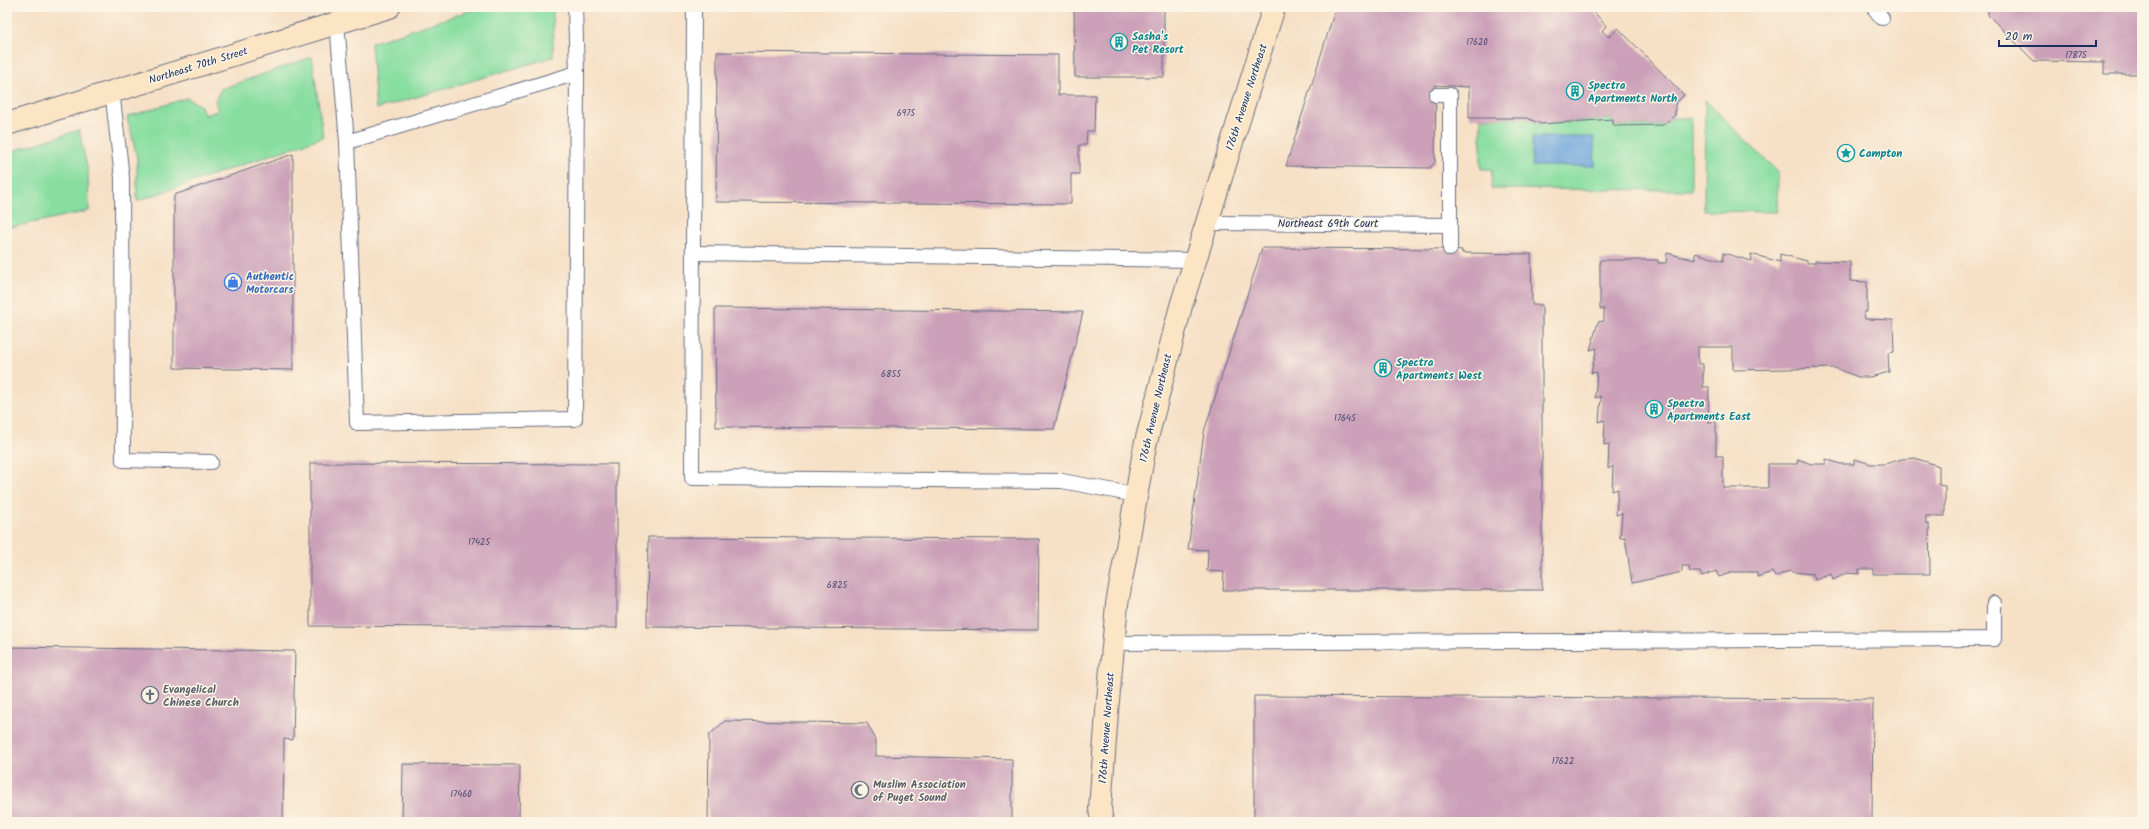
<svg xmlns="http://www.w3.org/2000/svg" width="2149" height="829" viewBox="0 0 2149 829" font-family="Kalam,sans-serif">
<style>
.green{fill:#88dea1;stroke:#528680}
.water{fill:#6ca6dc;stroke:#446a9d}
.building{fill:#cba0b8}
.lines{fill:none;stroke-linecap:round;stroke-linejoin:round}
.lane-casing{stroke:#686d82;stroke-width:16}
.secondary-casing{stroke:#686d82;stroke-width:24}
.lane{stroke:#fff;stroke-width:14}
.secondary{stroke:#fce5c4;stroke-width:22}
.labels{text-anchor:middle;stroke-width:3;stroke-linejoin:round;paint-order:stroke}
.number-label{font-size:9px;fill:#474b74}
.culture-label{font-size:11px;font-weight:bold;fill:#0d838f;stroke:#fcf5e5;text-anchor:start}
.street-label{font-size:11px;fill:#1b2f5e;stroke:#fcf5e5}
.shop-label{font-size:11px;font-weight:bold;fill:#366cbe;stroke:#fcf5e5;text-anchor:start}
.worship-label{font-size:11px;font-weight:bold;fill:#5b616d;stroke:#fcf5e5;text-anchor:start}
</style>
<rect width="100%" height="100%" fill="#fcf5e5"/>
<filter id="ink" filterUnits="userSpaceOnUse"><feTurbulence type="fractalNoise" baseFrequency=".025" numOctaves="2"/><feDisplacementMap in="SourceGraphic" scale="8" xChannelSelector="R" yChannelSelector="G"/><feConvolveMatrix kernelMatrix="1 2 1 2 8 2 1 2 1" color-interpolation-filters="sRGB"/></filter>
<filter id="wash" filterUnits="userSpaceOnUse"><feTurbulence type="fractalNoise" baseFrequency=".012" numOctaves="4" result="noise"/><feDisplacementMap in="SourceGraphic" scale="16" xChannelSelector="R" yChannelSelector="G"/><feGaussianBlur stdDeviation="0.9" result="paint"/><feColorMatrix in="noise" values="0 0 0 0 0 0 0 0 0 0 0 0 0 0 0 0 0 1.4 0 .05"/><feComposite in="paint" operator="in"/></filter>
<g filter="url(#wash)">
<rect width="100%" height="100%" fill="#f6e0c6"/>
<g class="green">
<path d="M482 7H553V57L376 109 371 43Z"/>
<path d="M312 57 323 137 137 201V157L127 117 187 98 201 106 204 115 218 111 215 101 221 89Z"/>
<path d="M1705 100 1778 172 1777 212 1704 211Z"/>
<path d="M1481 118H1527L1541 124 1613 119V124L1616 126 1663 125 1672 118H1691V190L1491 189 1492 169H1481Z"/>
<path d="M79 130 88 172 89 211 7 228V153Z"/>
</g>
<path class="water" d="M1532 137H1594L1595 166H1532Z"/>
<g id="blocks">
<g class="building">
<path d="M1074 7H1164V77H1075Z"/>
<path d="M1336 7H1590L1606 26 1602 31 1609 37 1618 28 1684 95 1675 104V115L1663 125 1616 126 1613 124V119L1541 124 1527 118H1469V87L1436 85 1435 162 1430 168 1286 166Z"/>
<path d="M1988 7H2142V74H2104V62L2034 61 1988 15Z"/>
<path d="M717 52 1058 55V95H1095L1094 131H1087L1086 145H1079V174H1071V204L716 202Z"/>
<path d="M293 154V370L174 368V195Z"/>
<path d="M1262 248 1450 249 1462 250V253L1531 254 1532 305H1542V590H1223L1224 572 1207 571 1208 550 1188 549 1204 432Z"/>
<path d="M1667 253 1695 260V253L1723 261V253L1752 261 1751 254 1780 262V254L1807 261V263H1815V261L1850 262V281L1867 282V312H1864L1865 319 1893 320 1894 352 1888 353 1889 372 1870 377H1858L1835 368 1733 370V347H1698V364H1703V387H1709L1708 422H1716V456H1723V488H1768V464H1797L1798 459 1811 464H1826V459L1840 464H1854V459L1871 464H1885L1902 459 1915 458 1939 466V485L1945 486V516H1926V524H1929L1930 574H1873V569H1859V574L1847 573 1833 580 1831 574 1815 580 1813 574 1792 572 1791 570 1775 577 1772 572 1757 577V572H1733L1719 577 1716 571 1702 576 1700 572H1690L1689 566H1682V572L1632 583 1625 537 1620 538 1622 513 1616 515 1618 489 1612 491 1613 466 1608 469 1609 444 1604 445 1605 420 1599 422 1601 396 1595 398 1597 372 1591 373 1597 348 1590 350 1598 322 1604 321V309H1600V260H1658V263H1666Z"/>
<path d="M715 308 1083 312 1054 429 716 427Z"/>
<path d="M310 463 617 464V628L310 626Z"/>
<path d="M648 537 1039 539 1038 630 647 627Z"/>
<path d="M7 647 295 651 293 740 284 739 283 822H7Z"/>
<path d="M1254 696 1873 699 1872 822H1254Z"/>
<path d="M725 721 867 723 876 740V756L1012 759V822H708L709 735Z"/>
<path d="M403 764 520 765 519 822H402Z"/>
</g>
</g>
</g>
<g filter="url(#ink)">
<use href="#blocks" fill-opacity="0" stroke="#686d82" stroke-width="1"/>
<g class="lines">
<defs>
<g id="lane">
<path d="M694 7 692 478 1062 481 1136 495"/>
<path d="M1873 7 1882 18"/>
<path d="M337 23 347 142 357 423 575 419 577 73 575 7"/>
<path d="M112 90 122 178 123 460 211 462"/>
<path d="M1436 95H1450V249"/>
<path d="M347 142 577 73"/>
<path d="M1207 223 1450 225"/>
<path d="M693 253 1196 260"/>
<path d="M1113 643 1994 639V603"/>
</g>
<g id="secondary">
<path d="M7 124 389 7"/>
<path d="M1102 822 1100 809 1107 712 1117 604 1145 446 1181 306 1274 7"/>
</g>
</defs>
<use href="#lane" class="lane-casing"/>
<use href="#secondary" class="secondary-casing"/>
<use href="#lane" class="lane"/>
<use href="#secondary" class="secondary"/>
</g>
</g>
<defs>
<symbol id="building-ring" viewBox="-11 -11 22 22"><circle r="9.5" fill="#fcf5e5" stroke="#0f9aa8" stroke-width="1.5"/><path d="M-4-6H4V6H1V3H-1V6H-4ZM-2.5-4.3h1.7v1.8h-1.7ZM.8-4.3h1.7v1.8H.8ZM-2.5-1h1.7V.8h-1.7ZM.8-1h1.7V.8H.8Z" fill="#0f9aa8"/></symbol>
<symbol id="sight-ring" viewBox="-11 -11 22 22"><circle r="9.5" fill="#fcf5e5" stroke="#0f9aa8" stroke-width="1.5"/><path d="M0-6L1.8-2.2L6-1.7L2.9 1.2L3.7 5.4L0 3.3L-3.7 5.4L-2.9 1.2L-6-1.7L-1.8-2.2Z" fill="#0f9aa8"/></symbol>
<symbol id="shop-ring" viewBox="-11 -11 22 22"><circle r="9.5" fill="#fcf5e5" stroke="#3f7fe0" stroke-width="1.5"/><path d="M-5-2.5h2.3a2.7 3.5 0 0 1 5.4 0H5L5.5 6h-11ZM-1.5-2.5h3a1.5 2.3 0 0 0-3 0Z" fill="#3f7fe0"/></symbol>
<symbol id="church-ring" viewBox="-11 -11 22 22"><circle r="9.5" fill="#fcf5e5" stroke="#6b7280" stroke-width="1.5"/><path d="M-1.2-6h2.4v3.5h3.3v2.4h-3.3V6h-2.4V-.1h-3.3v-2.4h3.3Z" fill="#6b7280"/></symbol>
<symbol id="mosque-ring" viewBox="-11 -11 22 22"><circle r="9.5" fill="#fcf5e5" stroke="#6b7280" stroke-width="1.5"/><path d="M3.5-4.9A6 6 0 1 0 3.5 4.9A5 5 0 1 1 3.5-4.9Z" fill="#6b7280"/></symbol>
</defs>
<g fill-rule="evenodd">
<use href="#building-ring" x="1109" y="32" width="20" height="20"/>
<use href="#building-ring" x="1565" y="81" width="20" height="20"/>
<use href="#sight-ring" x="1836" y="143" width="20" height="20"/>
<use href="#shop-ring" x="223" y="272" width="20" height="20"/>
<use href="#building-ring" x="1373" y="358" width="20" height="20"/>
<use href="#building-ring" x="1644" y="399" width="20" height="20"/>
<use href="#church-ring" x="140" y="685" width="20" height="20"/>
<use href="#mosque-ring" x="850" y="780" width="20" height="20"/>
</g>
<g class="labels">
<g class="number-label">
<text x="1477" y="45">17620</text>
<text x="2076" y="58">17875</text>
<text x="906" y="116">6975</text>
<text x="891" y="377">6855</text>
<text x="1345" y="421">17645</text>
<text x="479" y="545">17425</text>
<text x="837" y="588">6825</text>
<text x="1563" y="764">17622</text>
<text x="461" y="797">17460</text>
</g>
<g class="culture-label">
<text x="1132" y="40">Sasha's<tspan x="1132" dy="13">Pet Resort</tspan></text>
<text x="1588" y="89">Spectra<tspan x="1588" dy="13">Apartments North</tspan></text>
<text x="1859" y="157">Campton</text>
<text x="1396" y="366">Spectra<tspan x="1396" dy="13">Apartments West</tspan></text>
<text x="1667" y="407">Spectra<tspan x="1667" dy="13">Apartments East</tspan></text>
</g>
<g class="street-label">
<text transform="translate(198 65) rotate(-17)" y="4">Northeast 70th Street</text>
<text transform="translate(1246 97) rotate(-72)" y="4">176th Avenue Northeast</text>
<text x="1328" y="227">Northeast 69th Court</text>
<text transform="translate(1155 408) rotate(-77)" y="4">176th Avenue Northeast</text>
<text transform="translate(1106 728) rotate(-86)" y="4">176th Avenue Northeast</text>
</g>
<g class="shop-label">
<text x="246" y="280">Authentic<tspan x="246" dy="13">Motorcars</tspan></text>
</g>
<g class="worship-label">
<text x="163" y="693">Evangelical<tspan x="163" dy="13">Chinese Church</tspan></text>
<text x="873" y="788">Muslim Association<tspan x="873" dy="13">of Puget Sound</tspan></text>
</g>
</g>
<rect width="2149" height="829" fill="none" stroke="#fcf5e5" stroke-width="24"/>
<path d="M1999 40v6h97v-6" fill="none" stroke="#1b2f5e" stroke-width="2"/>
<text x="2005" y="40" font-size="12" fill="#1b2f5e" stroke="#fcf5e5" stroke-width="3" paint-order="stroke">20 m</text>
</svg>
